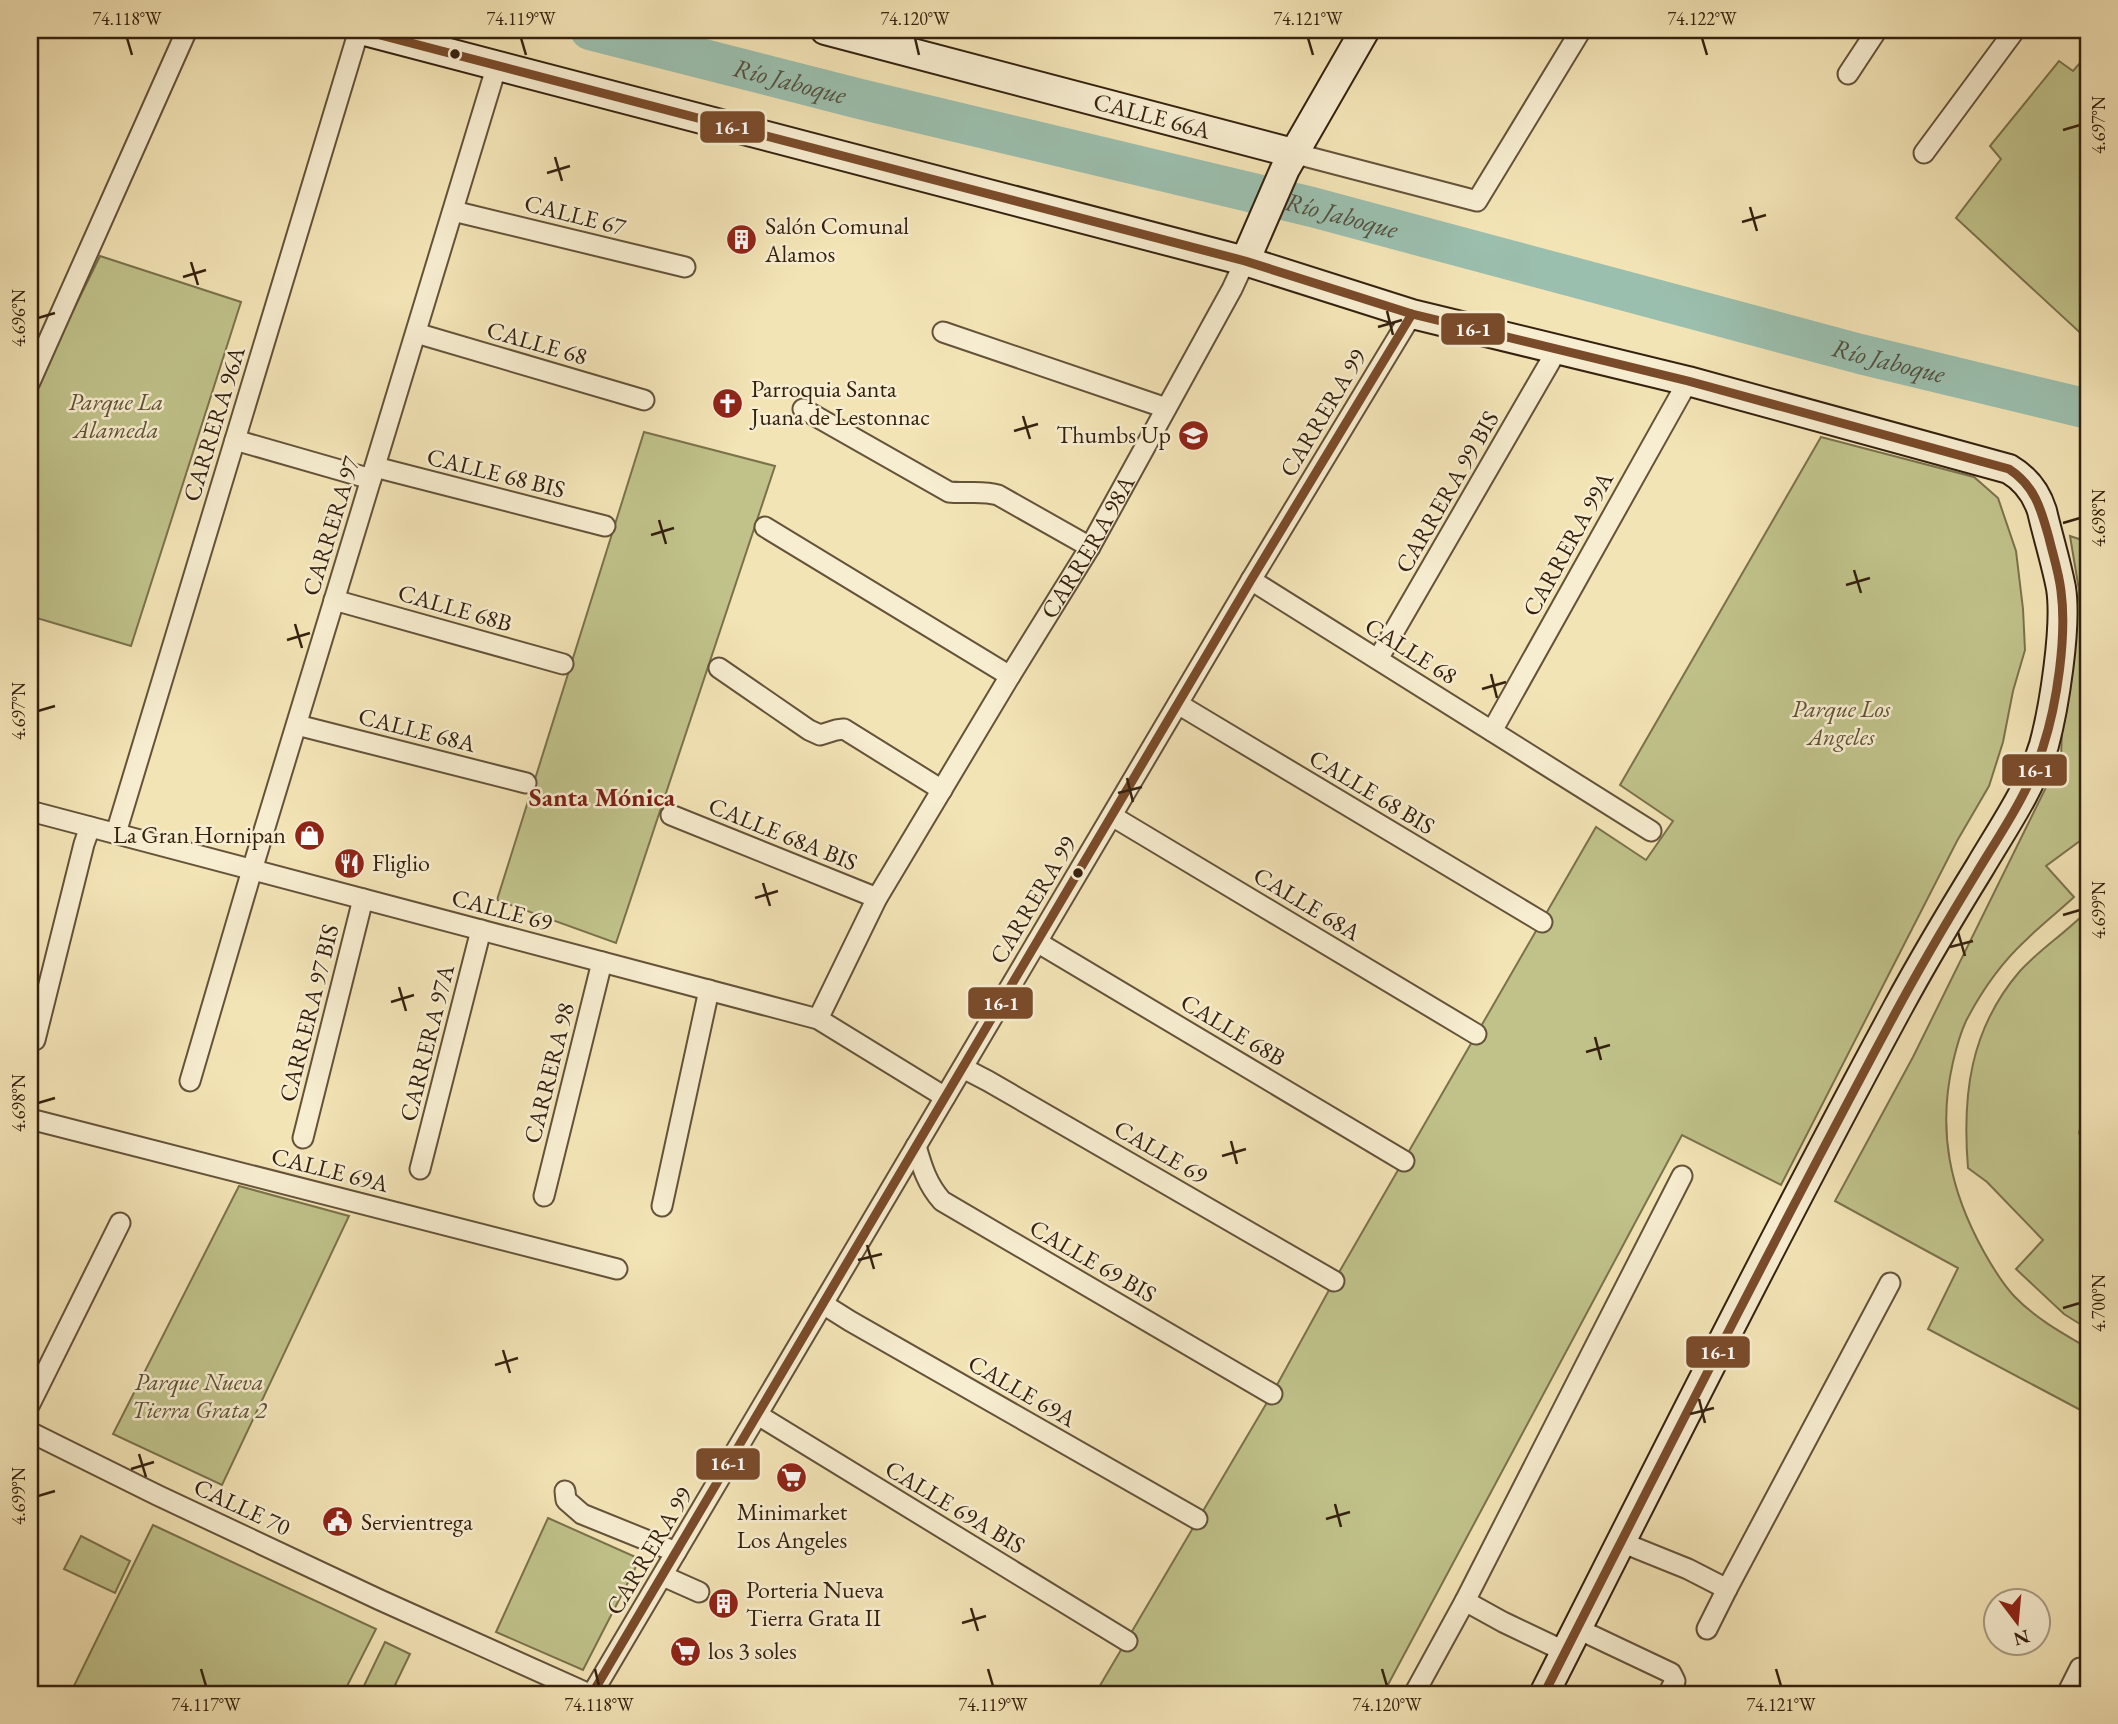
<svg xmlns="http://www.w3.org/2000/svg" width="2118" height="1724" viewBox="0 0 2118 1724" font-family="'EB Garamond',serif">
<style>
.green{fill:#c0c28a;stroke:#7a724c;stroke-width:2}
.lines{fill:none;stroke-linecap:round;stroke-linejoin:round}
.river{stroke:#9bbfae;stroke-width:40}
.street-casing{stroke:#645239;stroke-width:23}
.secondary-casing{stroke:#35210f;stroke-width:32}
.street{stroke:#f7edd0;stroke-width:19}
.secondary{stroke:#f7edd0;stroke-width:28}
.bus-1-casing{stroke:#f7edd0;stroke-width:14}
.bus-1{stroke:#7a4b2a;stroke-width:9}
.ticks{fill:none;stroke:#35210f;stroke-width:2.5}
.bus-dot{fill:#35210f;stroke:#f7edd0;stroke-width:2.5}
.labels{text-anchor:middle;stroke-width:5;stroke-linejoin:round;paint-order:stroke}
.street-label{font-size:24px;fill:#35210f;stroke:#f7edd0}
.poi-label{font-size:24px;fill:#35210f;stroke:#f7edd0;text-anchor:start}
.park-label{font-size:24px;font-style:italic;fill:#5f5134;stroke:#f7edd0}
.water-label{font-size:26px;font-style:italic;fill:#54503f;stroke:#f7edd0}
.neighbourhood-label{font-size:26px;font-weight:bold;fill:#7a1f14;stroke:#f7edd0}
.line-badge{stroke:#f7edd0;stroke-width:2.5}
.badge-label{font-size:19px;text-anchor:middle;font-weight:bold;fill:#fff}
.neatline{fill:none;stroke:#35210f;stroke-width:2.5}
.ticks-label{font-size:18px;text-anchor:middle;fill:#35210f}
</style>
<rect width="100%" height="100%" fill="#f3e4b6"/>
<filter id="stains"><feTurbulence type="fractalNoise" baseFrequency=".00286" numOctaves="4"/><feColorMatrix values="0 0 0 0 .2 0 0 0 0 .09 0 0 0 0 .02 0 0 0 .5 -.17"/></filter>
<radialGradient id="worn" r=".72"><stop offset=".6" stop-color="#630" stop-opacity="0"/><stop offset="1" stop-color="#630" stop-opacity=".3"/></radialGradient>
<g class="green">
<path d="M2088 54V340L1956 218 2001 159 1990 146 2059 61 2073 71Z"/>
<path d="M100 256 241 302 131 646 30 616V404L35 388Z"/>
<path d="M644 432 775 466 616 943 497 900Z"/>
<path d="M1821 437 1974 477 1998 498 2016 551 2023 609 2025 650 2013 691 2003 742 1989 786 1957 841 1781 1185 1682 1135 1383 1694H1095L1272 1394 1334 1281 1596 827 1646 860 1673 821 1620 785Z"/>
<path d="M2070 536 2088 542V835L2046 866 2074 897C2058 912 2041 925 2026 940 2001 963 1981 992 1966 1021 1960 1034 1956 1049 1953 1062 1937 1131 1950 1191 1984 1252 1993 1268 2002 1283 2014 1296 2035 1318 2062 1333 2088 1348V1414L1928 1329 1958 1268 1835 1201 1913 1057 2061 757 2062 731 2079 590Z"/>
<path d="M2088 910V1094L2079 1133 2088 1156V1329L2064 1314 2016 1269 2043 1240 1987 1182 1968 1168C1962 1095 1970 1029 2020 971 2040 949 2067 932 2088 910Z"/>
<path d="M239 1186 349 1216 222 1485 113 1434Z"/>
<path d="M548 1518 640 1559 583 1670 496 1632Z"/>
<path d="M153 1525 376 1629 343 1694H70Z"/>
<path d="M81 1536 130 1561 115 1593 64 1569Z"/>
<path d="M385 1642 410 1654 395 1685 414 1694H360Z"/>
</g>
<g class="lines">
<path class="river" id="s1" d="M590 30 860 99 1312 207 1860 354 2088 409"/>
<defs>
<g id="street">
<path d="M1848 74 1877 30"/>
<path d="M1293 153 1477 201 1581 30"/>
<path d="M1924 153 2015 30"/>
<path d="M453 211 685 267"/>
<path d="M943 332 1166 408"/>
<path d="M416 333 644 400"/>
<path d="M30 382 187 30"/>
<path d="M803 409 949 492C965 494 982 490 998 495L1090 547"/>
<path d="M235 440 371 479"/>
<path d="M375 467 605 526"/>
<path d="M765 527 1010 676"/>
<path d="M1251 580 1651 831"/>
<path d="M334 600 563 664"/>
<path d="M1378 659 1557 350"/>
<path d="M719 668 809 730 820 735 836 730 844 729 942 790"/>
<path d="M1178 704 1542 922"/>
<path d="M297 725 526 783"/>
<path d="M1492 731 1688 381"/>
<path d="M30 811 818 1019 945 1097"/>
<path d="M671 815 877 898"/>
<path d="M1112 816 1476 1034"/>
<path d="M116 833 359 30"/>
<path d="M1037 942 1404 1161"/>
<path id="s2" d="M818 1019 877 898 1010 676 1090 547 1232 289 1245 261"/>
<path d="M35 1040 84 844 90 827"/>
<path d="M963 1068 988 1081 1334 1281"/>
<path d="M190 1081 252 870 497 65"/>
<path d="M30 1119 617 1269"/>
<path d="M303 1138 363 899"/>
<path d="M916 1146C922 1167 927 1184 942 1201L1272 1394"/>
<path d="M420 1169 481 930"/>
<path d="M544 1196 602 962"/>
<path d="M662 1206 709 990"/>
<path d="M823 1304 850 1321 1197 1519"/>
<path d="M30 1404 120 1223"/>
<path d="M758 1415 1127 1641"/>
<path d="M30 1432 157 1495 380 1600 589 1694"/>
<path d="M565 1491 566 1500 582 1514 676 1552"/>
<path d="M1621 1542 1688 1569 1727 1589 1890 1283"/>
<path d="M663 1576 699 1592"/>
<path d="M1465 1601 1682 1176"/>
<path d="M1578 1629 1671 1673 1675 1681 1668 1694"/>
<path d="M1707 1629 1727 1589"/>
<path d="M592 1694 1251 580 1412 314"/>
<path d="M1414 1694 1465 1601 1503 1622 1566 1652"/>
<path d="M2067 1694 2080 1668"/>
</g>
<g id="secondary">
<path d="M361 30 1245 261 1412 314 1688 381 2009 469C2026 479 2036 492 2042 511 2048 537 2056 562 2061 588 2067 626 2054 708 2044 745 2031 788 2003 828 1980 867 1951 914 1923 961 1897 1009 1775 1235 1660 1465 1544 1694"/>
<path id="s3" d="M825 30 1293 153"/>
<path d="M1245 261 1285 169 1365 30"/>
</g>
</defs>
<use href="#street" class="street-casing"/>
<use href="#secondary" class="secondary-casing"/>
<use href="#street" class="street"/>
<use href="#secondary" class="secondary"/>
<defs>
<g id="bus-1">
<path d="M361 30 1245 261 1412 314 1688 381 2009 469C2035 486 2041 509 2049 538 2053 555 2059 573 2061 591 2067 636 2057 704 2043 747 2029 793 2000 834 1976 874 1946 923 1917 972 1890 1023 1771 1245 1658 1469 1544 1694"/>
<path d="M592 1694 1251 580 1412 314"/>
</g>
</defs>
<use href="#bus-1" class="bus-1-casing"/>
<use href="#bus-1" class="bus-1"/>
</g>
<path class="ticks" d="M127 38 132 55M521 38 526 55M915 38 919 55M1308 38 1313 55M1702 38 1707 55M2063 130 2080 125M555 157 562 181M547 173 570 166M1750 207 1757 231M1742 222 1766 215M191 262 198 285M183 277 206 270M1387 311 1393 335M38 318 55 313M1378 327 1402 320M1023 416 1030 439M1014 431 1038 424M659 520 666 544M2063 523 2080 518M651 535 674 528M1854 570 1861 593M1846 585 1870 578M295 624 302 648M287 640 310 633M1491 674 1497 698M1482 689 1506 682M38 711 55 706M1127 778 1133 802M1118 793 1142 787M763 883 770 906M755 898 778 891M2063 915 2080 910M1958 932 1965 956M1950 947 1973 941M399 987 406 1011M391 1002 414 995M1595 1037 1601 1060M1586 1052 1610 1045M38 1103 55 1098M1231 1141 1237 1164M1222 1156 1246 1149M867 1245 874 1269M858 1260 882 1254M2063 1308 2080 1303M503 1350 510 1373M495 1365 518 1358M1699 1399 1705 1423M1690 1414 1714 1408M139 1454 146 1477M131 1469 154 1462M38 1496 55 1491M1335 1504 1341 1527M1326 1519 1350 1512M971 1608 978 1631M962 1623 986 1616M201 1669 206 1686M595 1669 599 1686M988 1669 993 1686M1382 1669 1387 1686M1776 1669 1781 1686"/>
<defs>
<symbol id="building-disc" viewBox="-11 -11 22 22"><circle r="9.5" fill="#8f2418" stroke="#f7edd0"/><path d="M-4-6H4V6H1V3H-1V6H-4ZM-2.5-4.3h1.7v1.8h-1.7ZM.8-4.3h1.7v1.8H.8ZM-2.5-1h1.7V.8h-1.7ZM.8-1h1.7V.8H.8Z" fill="#fff"/></symbol>
<symbol id="church-disc" viewBox="-11 -11 22 22"><circle r="9.5" fill="#8f2418" stroke="#f7edd0"/><path d="M-1.2-6h2.4v3.5h3.3v2.4h-3.3V6h-2.4V-.1h-3.3v-2.4h3.3Z" fill="#fff"/></symbol>
<symbol id="school-disc" viewBox="-11 -11 22 22"><circle r="9.5" fill="#8f2418" stroke="#f7edd0"/><path d="M0-5L7-2L0 1L-7-2ZM-4 1L0 2.5L4 1V4Q0 6-4 4Z" fill="#fff"/></symbol>
<symbol id="shop-disc" viewBox="-11 -11 22 22"><circle r="9.5" fill="#8f2418" stroke="#f7edd0"/><path d="M-5-2.5h2.3a2.7 3.5 0 0 1 5.4 0H5L5.5 6h-11ZM-1.5-2.5h3a1.5 2.3 0 0 0-3 0Z" fill="#fff"/></symbol>
<symbol id="restaurant-disc" viewBox="-11 -11 22 22"><circle r="9.5" fill="#8f2418" stroke="#f7edd0"/><path d="M-5-6h1v4h1v-4h1v4h1v-4h1v5L-1.5 .5V6h-2V.5L-5-1ZM5-6V6H3V1.5H1.5Q1.5-4 5-6Z" fill="#fff"/></symbol>
<symbol id="supermarket-disc" viewBox="-11 -11 22 22"><circle r="9.5" fill="#8f2418" stroke="#f7edd0"/><path d="M-6-5.5h2.5l.6 2H6L4.5 2H-2.5L-4.4-4H-6ZM-1.5 3.2a1.3 1.3 0 1 0 .1 0ZM3 3.2a1.3 1.3 0 1 0 .1 0Z" fill="#fff"/></symbol>
<symbol id="civic-disc" viewBox="-11 -11 22 22"><circle r="9.5" fill="#8f2418" stroke="#f7edd0"/><path d="M-.6-6.5H3V-4.5H.6V-3L4-1V1h2V6H-6V1h2V-1L-.6-3ZM-1.2 2.5V6h2.4V2.5Z" fill="#fff"/></symbol>
</defs>
<g fill-rule="evenodd">
<use href="#building-disc" x="724" y="222" width="35" height="35"/>
<use href="#church-disc" x="710" y="386" width="35" height="35"/>
<use href="#school-disc" x="1176" y="418" width="35" height="35"/>
<use href="#shop-disc" x="292" y="818" width="35" height="35"/>
<use href="#restaurant-disc" x="332" y="846" width="35" height="35"/>
<use href="#supermarket-disc" x="774" y="1460" width="35" height="35"/>
<use href="#civic-disc" x="320" y="1504" width="35" height="35"/>
<use href="#building-disc" x="706" y="1586" width="35" height="35"/>
<use href="#supermarket-disc" x="668" y="1634" width="35" height="35"/>
</g>
<g class="bus-dot">
<circle cx="455" cy="54" r="6"/>
<circle cx="1078" cy="873" r="6"/>
</g>
<g class="labels">
<g class="street-label">
<text dy="8" stroke="none"><textPath href="#s3" startOffset="338">CALLE 66A</textPath></text>
<text transform="translate(575 215) rotate(14)" y="8">CALLE 67</text>
<text transform="translate(537 343) rotate(16)" y="8">CALLE 68</text>
<text transform="translate(1323 413) rotate(-59)" y="8">CARRERA 99</text>
<text transform="translate(214 424) rotate(-73)" y="8">CARRERA 96A</text>
<text transform="translate(496 473) rotate(14)" y="8">CALLE 68 BIS</text>
<text transform="translate(1447 492) rotate(-60)" y="8">CARRERA 99 BIS</text>
<text transform="translate(331 526) rotate(-73)" y="8">CARRERA 97</text>
<text transform="translate(1568 544) rotate(-61)" y="8">CARRERA 99A</text>
<text dy="8" stroke="none"><textPath href="#s2" startOffset="544">CARRERA 98A</textPath></text>
<text transform="translate(455 608) rotate(16)" y="8">CALLE 68B</text>
<text transform="translate(1411 651) rotate(32)" y="8">CALLE 68</text>
<text transform="translate(417 730) rotate(14)" y="8">CALLE 68A</text>
<text transform="translate(1372 792) rotate(31)" y="8">CALLE 68 BIS</text>
<text transform="translate(783 834) rotate(22)" y="8">CALLE 68A BIS</text>
<text transform="translate(1033 900) rotate(-59)" y="8">CARRERA 99</text>
<text transform="translate(1307 904) rotate(31)" y="8">CALLE 68A</text>
<text transform="translate(502 910) rotate(15)" y="8">CALLE 69</text>
<text transform="translate(309 1013) rotate(-76)" y="8">CARRERA 97 BIS</text>
<text transform="translate(1233 1030) rotate(31)" y="8">CALLE 68B</text>
<text transform="translate(427 1043) rotate(-76)" y="8">CARRERA 97A</text>
<text transform="translate(549 1073) rotate(-76)" y="8">CARRERA 98</text>
<text transform="translate(1161 1152) rotate(30)" y="8">CALLE 69</text>
<text transform="translate(330 1170) rotate(14)" y="8">CALLE 69A</text>
<text transform="translate(1093 1261) rotate(30)" y="8">CALLE 69 BIS</text>
<text transform="translate(1022 1391) rotate(30)" y="8">CALLE 69A</text>
<text transform="translate(242 1507) rotate(25)" y="8">CALLE 70</text>
<text transform="translate(955 1507) rotate(31)" y="8">CALLE 69A BIS</text>
<text transform="translate(649 1551) rotate(-59)" y="8">CARRERA 99</text>
</g>
<g class="poi-label">
<text x="765" y="234">Salón Comunal<tspan x="765" dy="28">Alamos</tspan></text>
<text x="751" y="397">Parroquia Santa<tspan x="751" dy="28">Juana de Lestonnac</tspan></text>
<text x="1171" y="443" text-anchor="end">Thumbs Up</text>
<text x="286" y="843" text-anchor="end">La Gran Hornipan</text>
<text x="372" y="871">Fliglio</text>
<text x="792" y="1520" text-anchor="middle">Minimarket<tspan x="792" dy="28">Los Angeles</tspan></text>
<text x="361" y="1530">Servientrega</text>
<text x="746" y="1598">Porteria Nueva<tspan x="746" dy="28">Tierra Grata II</tspan></text>
<text x="708" y="1659">los 3 soles</text>
</g>
<g class="park-label">
<text x="116" y="410">Parque La<tspan x="116" dy="28">Alameda</tspan></text>
<text x="1841" y="717">Parque Los<tspan x="1841" dy="28">Angeles</tspan></text>
<text x="199" y="1390">Parque Nueva<tspan x="199" dy="28">Tierra Grata 2</tspan></text>
</g>
<g class="water-label">
<text dy="9" stroke="none"><textPath href="#s1" startOffset="206">Río Jaboque</textPath></text>
<text dy="9" stroke="none"><textPath href="#s1" startOffset="774">Río Jaboque</textPath></text>
<text dy="9" stroke="none"><textPath href="#s1" startOffset="1340">Río Jaboque</textPath></text>
</g>
<g class="neighbourhood-label">
<text x="602" y="806">Santa Mónica</text>
</g>
</g>
<g class="line-badge">
<rect x="699" y="110" width="67" height="34" rx="7" fill="#7a4b2a"/>
<rect x="1440" y="312" width="66" height="34" rx="7" fill="#7a4b2a"/>
<rect x="2001" y="753" width="67" height="34" rx="7" fill="#7a4b2a"/>
<rect x="967" y="986" width="67" height="34" rx="7" fill="#7a4b2a"/>
<rect x="1685" y="1335" width="66" height="34" rx="7" fill="#7a4b2a"/>
<rect x="695" y="1447" width="66" height="34" rx="7" fill="#7a4b2a"/>
</g>
<g class="badge-label">
<text x="732" y="134">16-1</text>
<text x="1473" y="336">16-1</text>
<text x="2035" y="777">16-1</text>
<text x="1001" y="1010">16-1</text>
<text x="1718" y="1359">16-1</text>
<text x="728" y="1470">16-1</text>
</g>
<rect width="2118" height="1724" fill="none" stroke="#f3e4b6" stroke-width="77"/>
<g transform="translate(2017 1622) rotate(164)"><circle r="33" fill="#f7edd0" stroke="#a99b83" stroke-width="2"/>
<path d="M0-5L12 26L0 18L-12 26Z" fill="#8f2418"/>
<text y="-10" font-size="19" font-weight="bold" text-anchor="middle" fill="#35210f">N</text>
</g>
<rect x="38" y="38" width="2042" height="1648" class="neatline"/>
<g class="ticks-label">
<text x="127" y="25">74.118°W</text>
<text x="521" y="25">74.119°W</text>
<text x="915" y="25">74.120°W</text>
<text x="1308" y="25">74.121°W</text>
<text x="1702" y="25">74.122°W</text>
<text transform="translate(2099 125) rotate(-90)" y="6">4.697°N</text>
<text transform="translate(19 318) rotate(-90)" y="6">4.696°N</text>
<text transform="translate(2099 518) rotate(-90)" y="6">4.698°N</text>
<text transform="translate(19 711) rotate(-90)" y="6">4.697°N</text>
<text transform="translate(2099 910) rotate(-90)" y="6">4.699°N</text>
<text transform="translate(19 1103) rotate(-90)" y="6">4.698°N</text>
<text transform="translate(2099 1303) rotate(-90)" y="6">4.700°N</text>
<text transform="translate(19 1496) rotate(-90)" y="6">4.699°N</text>
<text x="206" y="1711">74.117°W</text>
<text x="599" y="1711">74.118°W</text>
<text x="993" y="1711">74.119°W</text>
<text x="1387" y="1711">74.120°W</text>
<text x="1781" y="1711">74.121°W</text>
</g>
<rect width="100%" height="100%" filter="url(#stains)"/>
<rect width="100%" height="100%" fill="url(#worn)"/>
</svg>
